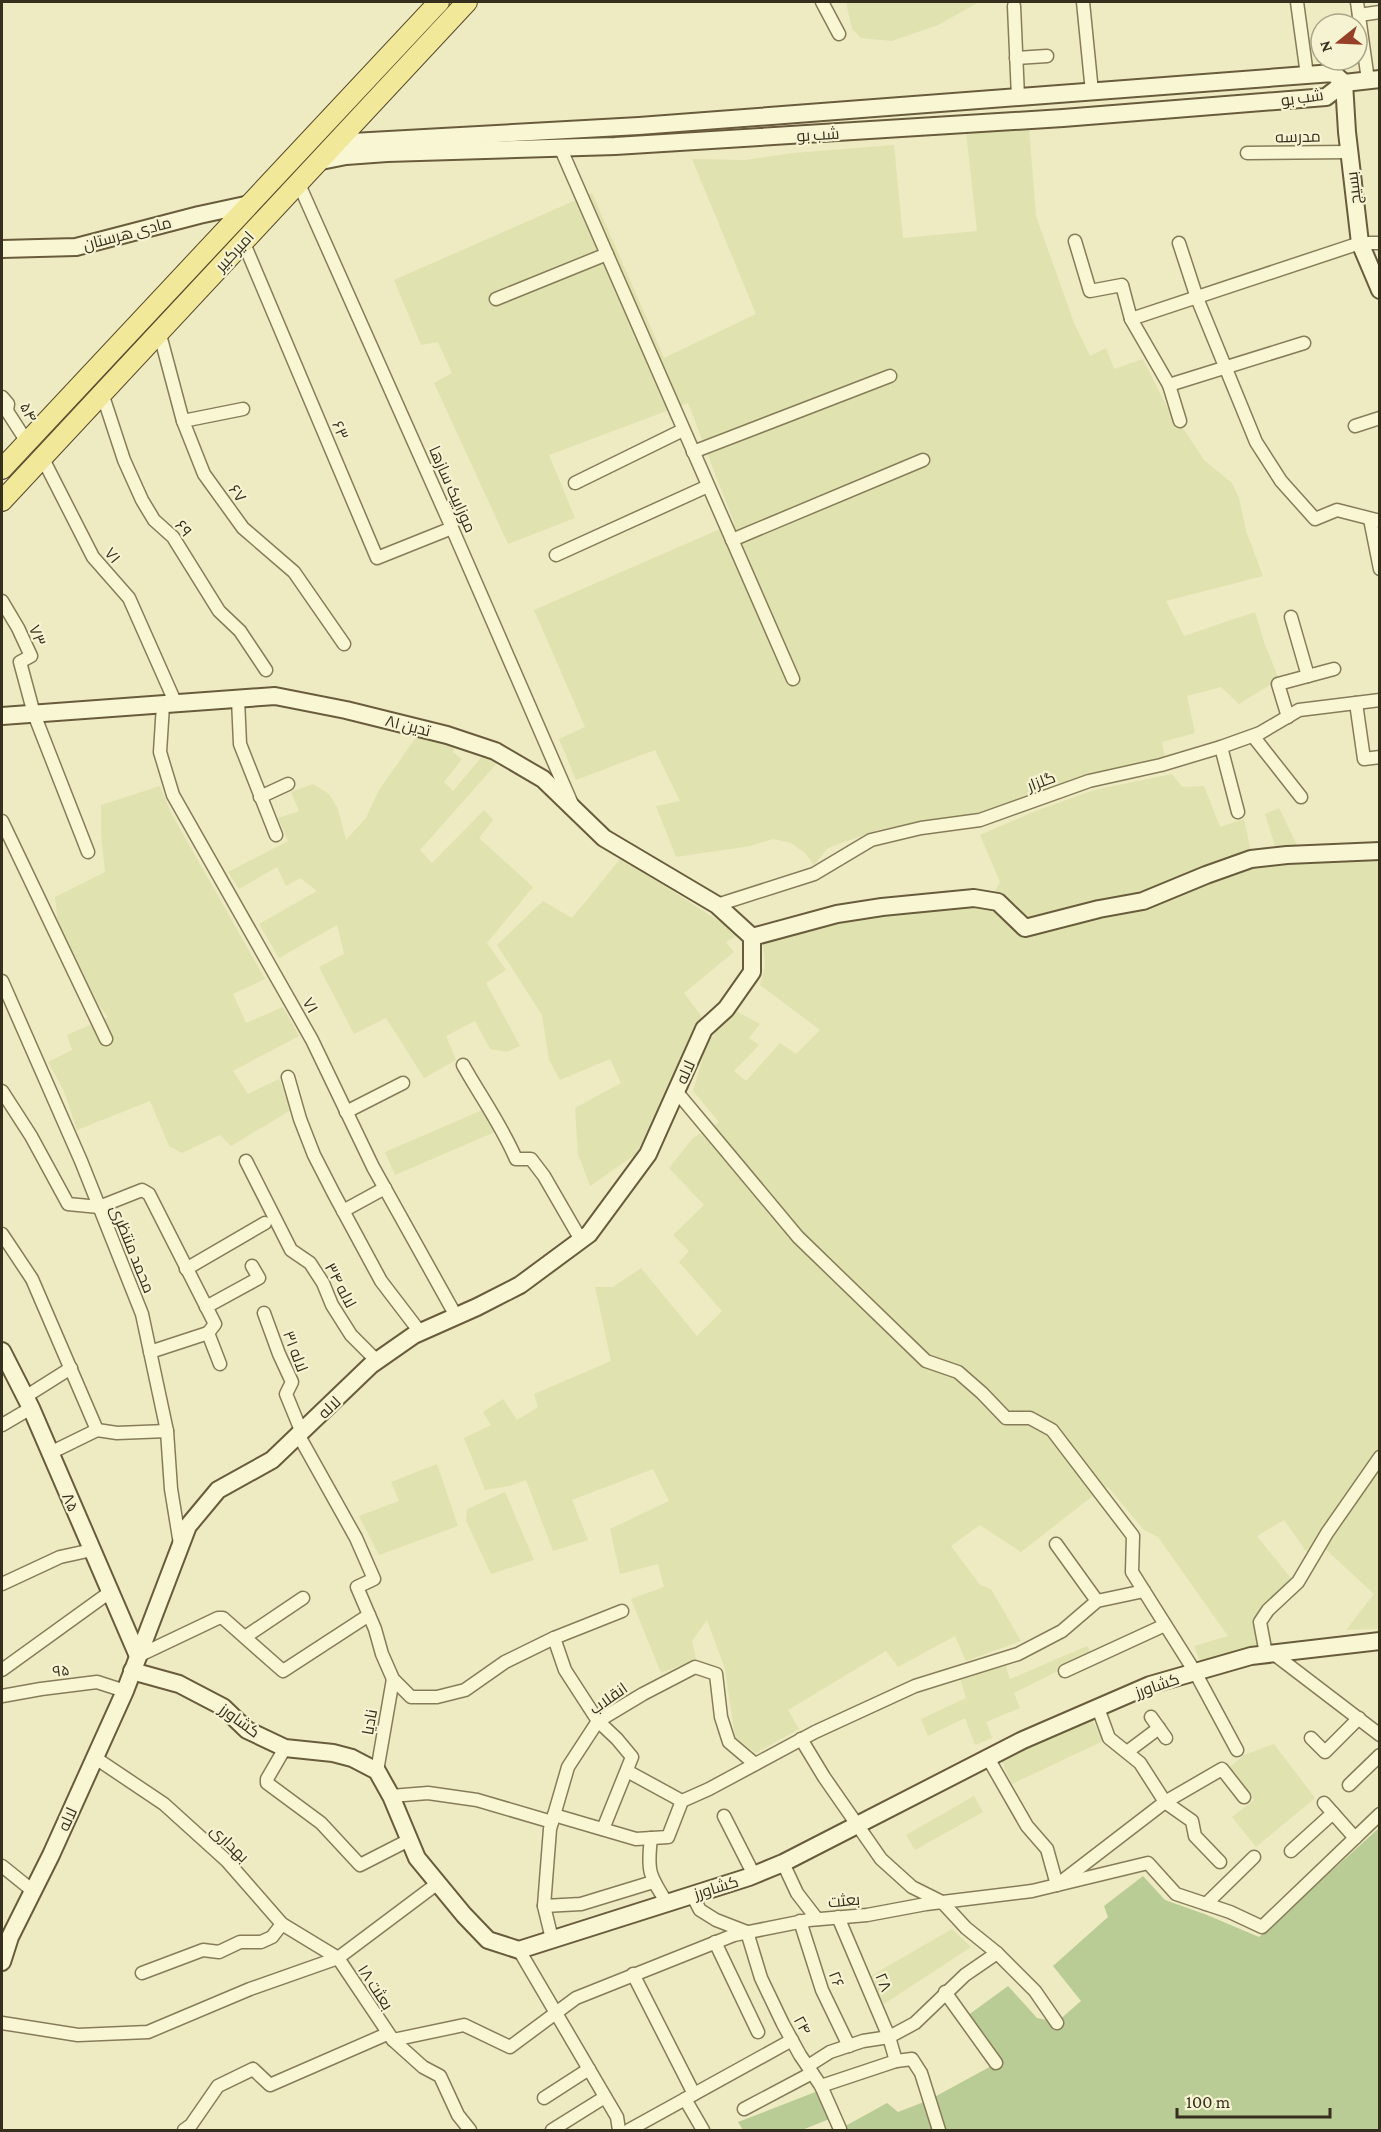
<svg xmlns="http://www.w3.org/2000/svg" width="1381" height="2132" viewBox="0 0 1381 2132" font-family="'Crimson Pro',Cairo,serif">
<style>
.farmland{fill:#e0e3af}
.green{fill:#b9cc95}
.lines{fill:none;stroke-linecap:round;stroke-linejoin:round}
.street-casing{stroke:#877c59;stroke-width:15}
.secondary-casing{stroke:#695c3c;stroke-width:20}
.primary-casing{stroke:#55482d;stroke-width:22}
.street{stroke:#f9f6d4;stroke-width:12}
.secondary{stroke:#f9f6d4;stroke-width:16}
.primary{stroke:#f1e999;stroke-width:20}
.labels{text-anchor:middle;stroke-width:4.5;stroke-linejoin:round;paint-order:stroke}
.street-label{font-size:16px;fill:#372f1d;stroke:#f5f3d1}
</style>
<rect width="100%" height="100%" fill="#eeeac1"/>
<g class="farmland">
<path d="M846 2H979L938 25 892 41 861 38 852 29Z"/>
<path d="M1029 128 1036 216 1074 323 1090 356 1106 348 1114 369 1143 359 1173 419 1185 431 1204 460 1232 483 1239 498 1246 531 1263 576 1166 601 1184 636 1255 612 1265 645 1279 679 1239 704 1221 687 1187 696 1195 733 1162 742 1165 758 1096 773 978 814 920 822 877 830 828 848 814 865 805 853 791 843 773 839 750 846 676 857 656 806 680 801 655 750 576 780 559 739 585 727 534 610 734 523 688 403 549 455 575 518 508 544 434 383 452 373 438 342 421 345 394 280 592 193 664 358 756 314 692 159 745 160 793 153 894 145 903 238 977 231 966 132Z"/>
<path d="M417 736 456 745 453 752 462 759 444 782 453 791 485 753 498 762 420 850 432 863 484 810 493 820 479 838 533 887 487 943 506 970 486 983 520 1046 507 1052 490 1049 475 1021 446 1036 456 1060 424 1078 386 1018 354 1034 319 967 344 954 337 925 279 958 259 924 317 891 300 878 286 886 277 867 239 889 228 872 288 841 278 818 299 811 291 792 313 784 329 794 338 809 346 840 366 818 379 790Z"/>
<path d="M1172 774 1182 787 1204 786 1220 827 1244 819 1251 852 1276 849 1265 814 1279 808 1298 847 1379 842V1629L1346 1630 1374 1594 1321 1545 1309 1555 1284 1520 1257 1536 1298 1587 1262 1619 1274 1645 1200 1661 1194 1646 1228 1636 1158 1537 1144 1530 1108 1487 1099 1491 1021 1552 980 1525 951 1546 980 1585 991 1589 1021 1641 966 1661 955 1636 898 1667 886 1651 788 1710 799 1729 756 1753 735 1738 725 1669 707 1620 692 1641 696 1659 661 1673 631 1599 664 1587 658 1564 620 1574 610 1529 669 1501 653 1469 572 1500 588 1540 553 1551 526 1480 509 1486 485 1490 464 1438 491 1425 483 1412 503 1399 517 1420 538 1407 534 1394 611 1361 595 1287H613L641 1268 697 1336 722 1311 679 1262 689 1251 673 1235 704 1205 669 1168 693 1138 719 1122 693 1091 707 1043 734 1010 760 1024 749 1038 759 1045 734 1071 746 1081 780 1043 796 1054 820 1030 760 985 765 966 762 933 991 898 1000 882 980 835 1033 812 1094 790Z"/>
<path d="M160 786 171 813 265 979 233 994 246 1023 283 1007 299 1036 233 1071 248 1094 279 1079 291 1110 231 1146 220 1135 182 1153 169 1146 150 1101 77 1130 64 1091 48 1062 72 1050 67 1035 108 1017 87 990 58 924 55 897 105 872 101 834V805Z"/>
<path d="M621 858 739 934 726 942 734 952 684 993 702 1017 687 1043 655 1120 635 1155 590 1186 578 1154 575 1108 621 1083 610 1059 560 1080 549 1060 542 1015 497 945 543 901 572 918Z"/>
<path d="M485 1109 495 1132 395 1175 385 1152Z"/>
<path d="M437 1464 458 1526 379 1555 359 1516 399 1501 391 1482Z"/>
<path d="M505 1492 534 1560 491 1574 466 1521 467 1509Z"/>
<path d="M1087 1646 1092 1654 1014 1693 1020 1708 986 1722 992 1738 975 1745 965 1718 928 1736 921 1719 966 1698 960 1678 1005 1664 1010 1679Z"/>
<path d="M1091 1717 1103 1741 1012 1784 1001 1760Z"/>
<path d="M1274 1744 1315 1798 1256 1847 1232 1817 1254 1800 1230 1767 1244 1755Z"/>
<path d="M974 1796 983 1812 915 1850 906 1835Z"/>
<path d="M952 1929 971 1947 884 2004 869 1977Z"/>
</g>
<g class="green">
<path d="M1379 1828V2130H840V2129L887 2103 898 2112 929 2100 995 2064 967 2016 1008 1986 1037 2018 1057 2022 1081 2001 1053 1966 1108 1917 1104 1906 1143 1876 1165 1900 1207 1915 1259 1937Z"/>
<path d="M818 2091 832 2118 802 2130H743L738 2122Z"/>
</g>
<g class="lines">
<defs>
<g id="street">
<path d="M822 2 839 34"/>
<path d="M1083 2 1092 92"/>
<path d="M1297 2 1307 75"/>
<path d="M1357 2 1368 80"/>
<path d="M1014 6 1018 97"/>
<path d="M1359 15 1380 12"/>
<path d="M1016 58 1047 56"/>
<path d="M560 147 793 679"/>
<path d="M1247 153 1349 152"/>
<path d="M298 182 452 528 572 804"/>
<path d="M243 241 377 558 452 528"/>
<path d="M1075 241 1090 291 1122 285 1131 319 1169 385 1180 421"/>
<path d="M1179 243 1197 298 1256 442 1281 481 1315 519 1337 510 1380 521"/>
<path d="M496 299 607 254"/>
<path d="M1131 319 1360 243H1380"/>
<path d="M159 331 183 421 204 474 243 528 294 572 344 644"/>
<path d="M1169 385 1304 343"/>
<path d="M102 393 124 460 142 500 154 520 173 537 219 611 240 631 266 670"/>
<path d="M2 397 8 404 7 411 27 442"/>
<path d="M183 421 243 409"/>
<path d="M1355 426 1380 418"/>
<path d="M693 452 890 376"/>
<path d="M42 457 93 557 129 598 176 704"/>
<path d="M575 483 683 430"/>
<path d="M1370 519 1380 569"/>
<path d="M732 540 923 460"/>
<path d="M556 555 708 486"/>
<path d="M2 601 18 628 31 656 20 662 34 714 88 852"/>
<path d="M1291 617 1308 676"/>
<path d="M238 699 240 744 276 835"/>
<path d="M1356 703 1364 759 1380 757"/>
<path d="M163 705 160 752 173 795 312 1040 373 1167 456 1316"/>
<path d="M1288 717 1278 684 1334 669"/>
<path d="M1253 736 1301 797"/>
<path d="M1221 747 1238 812"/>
<path d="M260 797 288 784"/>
<path d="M2 821 106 1039"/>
<path d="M717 905 814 874 871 840 921 828 980 820 1089 781 1161 765 1221 747 1260 733 1299 710 1380 700"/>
<path d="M2 981 81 1161 142 1314 167 1431 171 1489 180 1544"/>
<path d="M463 1065C481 1097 502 1126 516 1159H531L544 1176 581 1240"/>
<path d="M288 1077 300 1119 314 1155 334 1194 381 1281 420 1332"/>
<path d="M2 1091 31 1136 68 1204 99 1207 142 1190 149 1194 215 1324 208 1333 220 1364"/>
<path d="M676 1091 798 1237 926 1361 958 1372 982 1393 1006 1418H1030L1052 1430 1133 1536 1132 1572 1195 1672 1237 1750"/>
<path d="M346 1112 403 1083"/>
<path d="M246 1161 291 1250 310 1263 323 1283 332 1305 351 1335 377 1361"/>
<path d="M343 1211 385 1188"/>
<path d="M2 1234 32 1279 97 1430"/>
<path d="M186 1269 265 1223"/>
<path d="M206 1307 259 1278 252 1266"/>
<path d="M264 1313 279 1354 292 1382 286 1394 302 1433"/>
<path d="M150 1352 208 1333"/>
<path d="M25 1397 71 1368"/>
<path d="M2 1425 31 1408"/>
<path d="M299 1436 356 1538 374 1579 357 1587 375 1629 382 1654 393 1679 411 1697H437L465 1690 505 1662 554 1638 622 1611"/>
<path d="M50 1453 97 1430 117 1433 167 1431"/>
<path d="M1056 1544 1097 1601"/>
<path d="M2 1584 60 1557 92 1550"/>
<path d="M245 1637 303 1598"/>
<path d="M554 1638 565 1670 598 1721 617 1739 632 1757 603 1829"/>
<path d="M1266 1654 1260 1622 1268 1610 1298 1582 1327 1533 1380 1457"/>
<path d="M1274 1654 1380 1735"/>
<path d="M138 1656 218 1618H223L283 1671 369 1615"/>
<path d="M2 1670 110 1592"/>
<path d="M1065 1671 1165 1625"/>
<path d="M2 1696 41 1689 97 1682 125 1691"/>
<path d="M1098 1708 1109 1738 1140 1763 1165 1802 1192 1821 1195 1836 1220 1862"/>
<path d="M1151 1717 1166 1738"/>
<path d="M1311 1738 1325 1752 1359 1718"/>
<path d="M801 1739 824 1777 881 1859 912 1887 942 1902 966 1928 997 1953 1035 1991 1057 2023"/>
<path d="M285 1748 267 1779V1783L321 1823 360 1865 409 1840"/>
<path d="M1127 1752 1159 1728"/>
<path d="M94 1757 164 1804 227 1861 282 1924 338 1958 393 2040 464 2025 510 2047 576 1998 734 1935 809 1920 867 1915 926 1904 1032 1891 1148 1863 1176 1894 1230 1912 1262 1927 1380 1814"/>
<path d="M988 1758 1027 1826 1047 1849 1057 1885 1165 1802 1222 1769 1244 1797"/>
<path d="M377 1771 393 1679"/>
<path d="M627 1771 682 1801"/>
<path d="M1349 1785 1380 1755"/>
<path d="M391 1796 428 1793 477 1800 552 1822"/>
<path d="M1324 1803 1355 1838"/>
<path d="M554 1815 636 1839 668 1837 682 1801 709 1789 815 1732 915 1686 1018 1654 1062 1631 1097 1601 1144 1591"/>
<path d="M724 1816 754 1875"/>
<path d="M651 1838C647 1871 649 1875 667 1903"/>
<path d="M1291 1851 1333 1813"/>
<path d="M783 1863 797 1893 817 1919"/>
<path d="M2 1866 33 1891"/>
<path d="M692 1895 700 1910 716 1920 747 1932 761 1978 783 2024 800 2055 821 2086 840 2129"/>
<path d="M1206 1904 1254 1857"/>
<path d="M544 1906 581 1904 653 1882"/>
<path d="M838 1917 889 2037 896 2061"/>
<path d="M800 1921 822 1990 849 2046"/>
<path d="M552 1939 544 1906 550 1829 568 1767 598 1721 643 1694 695 1667 716 1674 721 1717 729 1742 755 1764"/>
<path d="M715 1942 758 2032"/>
<path d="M519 1950 617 2117 619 2130"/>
<path d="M142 1973 203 1950 219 1952 240 1942H261L272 1937 282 1924"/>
<path d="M633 1974 694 2094"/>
<path d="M945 1992 996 2063"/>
<path d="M2 2023 78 2035 148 2032 250 1989 338 1958 438 1883"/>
<path d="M393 2040 423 2067 440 2076 458 2115 470 2130"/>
<path d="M808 2066 830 2052 863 2041 889 2037 915 2023 965 1975 997 1953"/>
<path d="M821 2086 896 2061 912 2059 921 2073 939 2130"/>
<path d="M544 2098 589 2069"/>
<path d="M685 2099 703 2130"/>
<path d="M744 2109 812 2073"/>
<path d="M184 2130 191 2125 218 2086 253 2069 270 2085 387 2034"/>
<path d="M552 2130 605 2097"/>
<path d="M629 2130 792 2040"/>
</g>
<g id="secondary">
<path d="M1344 83 1347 132 1360 243 1380 290"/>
<path d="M1344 83 1380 79"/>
<path d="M334 143 639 126 1333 73 1344 83"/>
<path d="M316 162 346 156 387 153 615 146 1063 118 1326 97 1344 83"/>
<path d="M2 249 76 247 199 215 250 204"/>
<path d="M2 716 275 696 346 710 447 735 495 751 543 779 604 838 717 905 752 937"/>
<path d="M752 937 837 914 882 907 974 898 998 902 1025 928 1099 909 1143 901 1206 875 1251 859 1287 855 1380 851"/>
<path d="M2 1351 31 1408 138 1656"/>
<path d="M132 1671 179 1684 223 1707 247 1730 285 1748 333 1753 352 1758 377 1771 391 1796 417 1858 464 1915 488 1940 519 1950 749 1877 783 1863 1023 1740 1150 1685 1251 1656 1380 1641"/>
<path d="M2 1962 10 1937 51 1855 125 1691 188 1526 218 1490 272 1460 371 1365 414 1335 477 1307 520 1285 589 1234 648 1154 704 1029 726 1009 752 972V937"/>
</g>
<g id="primary">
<path d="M2 469 439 2"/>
<path d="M2 501 467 2"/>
</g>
</defs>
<use href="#street" class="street-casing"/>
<use href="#secondary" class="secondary-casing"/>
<use href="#primary" class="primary-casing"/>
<use href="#street" class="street"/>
<use href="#secondary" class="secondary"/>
<use href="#primary" class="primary"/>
</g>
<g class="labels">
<g class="street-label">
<text transform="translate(1302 97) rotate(-8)" y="6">شب بو</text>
<text transform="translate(818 134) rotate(-4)" y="6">شب بو</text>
<text transform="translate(1298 136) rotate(-1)" y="6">مدرسه</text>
<text transform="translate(1353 188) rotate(-97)" y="6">بسیج</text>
<text transform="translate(127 233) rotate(-15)" y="6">مادی هرستان</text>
<text transform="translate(234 251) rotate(-47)" y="6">امیرکبیر</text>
<text transform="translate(29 412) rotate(65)" y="6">۵۴</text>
<text transform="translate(341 430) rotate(67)" y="6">۶۳</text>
<text transform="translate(453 489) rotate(66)" y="6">موزاییک سازها</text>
<text transform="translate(238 493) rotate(54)" y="6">۶۷</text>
<text transform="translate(184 528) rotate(51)" y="6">۶۹</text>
<text transform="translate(113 555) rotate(51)" y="6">۷۱</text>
<text transform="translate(38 635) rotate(70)" y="6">۷۳</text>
<text transform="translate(408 725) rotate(14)" y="6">تدین ۸۱</text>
<text transform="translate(1041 781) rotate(-20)" y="6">گلزار</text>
<text transform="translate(311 1005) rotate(60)" y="6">۷۱</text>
<text transform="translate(685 1072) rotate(-66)" y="6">لاله</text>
<text transform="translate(133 1249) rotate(68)" y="6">محمد منتظری</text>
<text transform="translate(341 1285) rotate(62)" y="6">لاله ۳۴</text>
<text transform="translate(296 1351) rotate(69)" y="6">لاله ۳۱</text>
<text transform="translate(329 1407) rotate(-44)" y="6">لاله</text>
<text transform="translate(71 1502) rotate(67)" y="6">۸۵</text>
<text transform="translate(61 1670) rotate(-7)" y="6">۹۵</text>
<text transform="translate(1157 1685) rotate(-19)" y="6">کشاورز</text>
<text transform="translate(608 1698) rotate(-35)" y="6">انقلاب</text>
<text transform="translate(240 1720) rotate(36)" y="6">کشاورز</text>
<text transform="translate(369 1722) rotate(-80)" y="6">نادیا</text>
<text transform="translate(67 1819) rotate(-66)" y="6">لاله</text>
<text transform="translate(230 1843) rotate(44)" y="6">بهداری</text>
<text transform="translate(716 1887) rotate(-17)" y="6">کشاورز</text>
<text transform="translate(844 1900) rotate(-5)" y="6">بعثت</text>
<text transform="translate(837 1979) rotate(69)" y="6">۲۶</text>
<text transform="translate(884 1982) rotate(67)" y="6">۲۸</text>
<text transform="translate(376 1987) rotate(57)" y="6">بعثت ۱۸</text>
<text transform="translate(803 2025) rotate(62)" y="6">۲۴</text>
</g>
</g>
<rect width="1381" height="2132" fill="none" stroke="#372f1d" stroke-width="6"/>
<g transform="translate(1339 42) rotate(252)"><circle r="28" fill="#f5f3d1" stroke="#a9a589" stroke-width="1.5"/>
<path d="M0-4.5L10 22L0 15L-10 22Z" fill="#964029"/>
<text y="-9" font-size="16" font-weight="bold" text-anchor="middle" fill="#372f1d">N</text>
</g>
<path d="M1177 2108v9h153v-9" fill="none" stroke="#372f1d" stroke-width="3"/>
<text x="1186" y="2108" font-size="18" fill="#372f1d" stroke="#f5f3d1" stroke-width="4.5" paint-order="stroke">100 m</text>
</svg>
